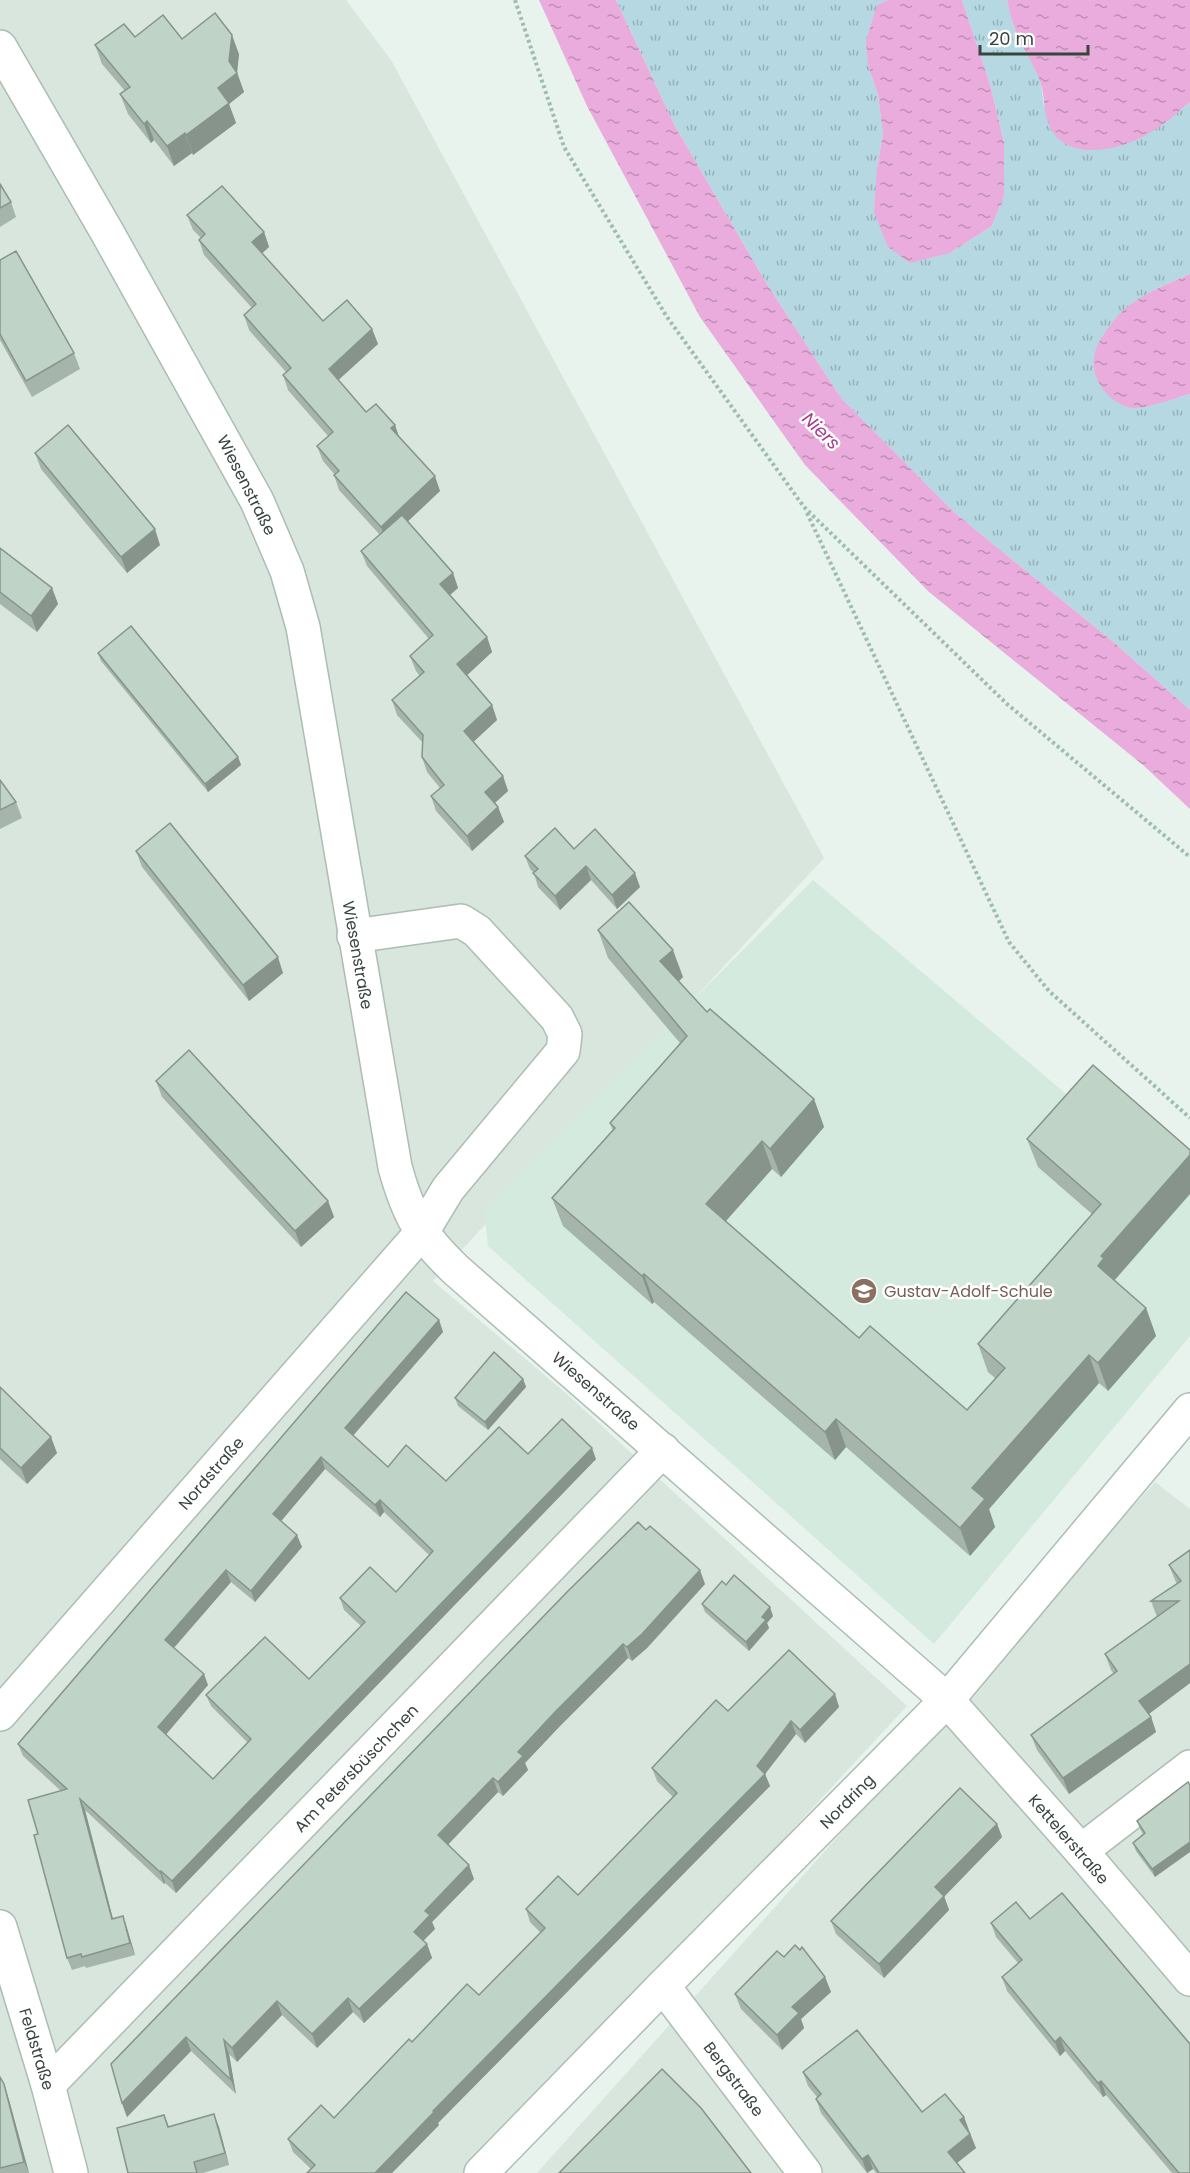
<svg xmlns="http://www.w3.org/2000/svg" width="1190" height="2173" viewBox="0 0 1190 2173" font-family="Poppins,sans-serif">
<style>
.residential{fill:#d8e6de}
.education{fill:#d4eadf}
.grass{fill:url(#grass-tufts)}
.water{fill:url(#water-ripples)}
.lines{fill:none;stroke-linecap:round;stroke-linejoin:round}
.minor-casing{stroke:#acbdb3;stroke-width:36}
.path{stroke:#9fbdac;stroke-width:4;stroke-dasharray:3 3;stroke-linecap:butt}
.minor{stroke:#fff;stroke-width:33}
.wall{fill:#a5b5ab;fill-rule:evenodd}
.shaded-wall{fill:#86948b}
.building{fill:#c0d3c7;stroke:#86948b;stroke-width:1.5;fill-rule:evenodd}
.labels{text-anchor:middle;stroke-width:5;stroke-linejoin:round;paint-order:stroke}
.street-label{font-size:16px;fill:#38453d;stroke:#fff}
.education-label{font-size:16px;fill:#785e54;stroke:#fff;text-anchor:start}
.water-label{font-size:18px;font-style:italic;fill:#a63d90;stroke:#fff}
</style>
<defs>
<pattern id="grass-tufts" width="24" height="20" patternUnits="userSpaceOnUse" patternTransform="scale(1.5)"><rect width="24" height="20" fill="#b6d8e2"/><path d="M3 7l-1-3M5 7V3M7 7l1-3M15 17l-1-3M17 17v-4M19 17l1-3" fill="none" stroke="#95b1b8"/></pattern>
<pattern id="water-ripples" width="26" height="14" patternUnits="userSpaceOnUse" patternTransform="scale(1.5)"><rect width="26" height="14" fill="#e9acdd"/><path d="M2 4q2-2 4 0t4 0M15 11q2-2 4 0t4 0" fill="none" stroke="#be8eb4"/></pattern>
</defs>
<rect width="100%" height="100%" fill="#e9f3ee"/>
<g class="residential">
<path d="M0 0H346L391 60 824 858 433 1281 568 1395 907 1706 474 2173H0Z"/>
<path d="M1155 1482 1190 1509V2173H537Z"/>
</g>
<path class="education" d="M813 880 1078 1104 1190 1161V1336L934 1644 488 1246 484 1209Z"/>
<path class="grass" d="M616 0H888L877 5 868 65 878 95 883 134 877 168 950 253 992 226 1004 196V142L990 84 962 0H1007L1014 28 1040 78 1044 106 1115 147C1147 135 1164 125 1190 102V274C1151 290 1127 303 1102 337L1178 398 1190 394V710L1117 645 955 513 841 398 765 281 675 126Z"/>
<g class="water">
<path d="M539 0H616L675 126 765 281 841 398 955 513 1117 645 1190 710V809L1143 765 929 592 805 465 700 317 587 106Z"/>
<path d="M888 0H962L990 84 1004 142V196L992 226 950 253 910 263 888 247 874 212 877 168 883 134 878 95 868 65 866 41 877 5Z"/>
<path d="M1007 0H1190V102C1176 114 1163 126 1146 135 1120 150 1069 162 1051 129 1042 113 1046 92 1038 76 1031 59 1020 44 1014 27 1011 18 1009 9 1007 0Z"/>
<path d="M1190 274V394C1180 397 1141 410 1132 408 1110 404 1091 381 1094 358 1095 344 1107 329 1116 318 1134 297 1165 285 1190 274Z"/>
</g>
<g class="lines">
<defs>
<g id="minor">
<path d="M0 47 107 232 257 501 287 571 303 627 395 1167C408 1214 420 1236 456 1270L947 1700 1081 1851 1190 1979"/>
<path d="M0 1714 422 1232 448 1189 563 1051 565 1034 557 1018 477 931 461 921 354 936"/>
<path d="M1081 1851 1190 1767"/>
<path d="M0 1927 48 2085 71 2173"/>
<path d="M663 1986 805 2173"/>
<path d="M48 2085 663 1450"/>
<path d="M481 2173 663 1986 947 1700 1190 1410"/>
</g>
</defs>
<use href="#minor" class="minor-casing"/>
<g class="path">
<path d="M515 0 564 147 667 317 804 507 1007 704 1190 857"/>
<path d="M807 513 1009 942 1049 991 1190 1118"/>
</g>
<use href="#minor" class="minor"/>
</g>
<g class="wall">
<path d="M135 37 182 39 239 54 237 72 244 92 229 104 236 123 193 155 192 153 174 166 154 140 151 143 128 114 120 94 125 91 102 64 95 45Z"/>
<path d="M0 184 11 202 16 217 0 227Z"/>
<path d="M187 215 264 232 269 247 262 253 323 321 372 329 378 344 338 380 366 412 395 425 399 437 440 491 408 521 453 573 458 588 450 595 487 637 492 652 467 675 492 705 497 720 473 742 503 776 508 791 495 803 498 807 504 822 472 851 436 811 431 796 440 788 427 772 422 757 423 743 397 715 392 700 420 676 416 671 410 656 429 639 367 566 361 551 380 535 339 490 334 475H335L323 461 317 446 328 436 288 390 283 375 286 372 249 330 244 315 252 308 204 255 199 240 201 238 193 230Z"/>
<path d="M0 260 74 353 80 369 32 397 0 340Z"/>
<path d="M35 453 160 545 127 573 41 469Z"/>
<path d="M0 548 52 588 58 604 37 632 0 604Z"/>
<path d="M98 653 238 757 241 765 208 792 101 661Z"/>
<path d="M0 780 16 802 22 818 0 829Z"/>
<path d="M574 849 640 887 617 909 591 880 560 910 538 887 534 873 530 869 525 856Z"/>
<path d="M136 851 283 973 249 1001 142 867Z"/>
<path d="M598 930 683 977 679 981 707 1012 814 1099 824 1127 781 1177 772 1169 726 1221 859 1338 967 1410 996 1379 988 1372 978 1344 1092 1214 1038 1167 1027 1139 1093 1065 1114 1280 1146 1308 1156 1336 1108 1391 1099 1383 989 1509 995 1527 970 1556 846 1447 835 1460 654 1302 652 1304 563 1226 552 1198 613 1131 610 1123 680 1043 608 958Z"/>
<path d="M156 1081 328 1201 334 1217 301 1247 162 1097Z"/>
<path d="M439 1320 443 1332 353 1436 388 1467 446 1481 528 1454 596 1459 176 1893 165 1883 164 1884 85 1810 113 1919 123 1916 135 1955 86 1968 85 1966 72 1970 67 1958 38 1834 61 1791 23 1756 18 1744ZM325 1469 380 1517 384 1512 429 1555 396 1592 340 1598 344 1610 361 1626 309 1679 206 1695 211 1706 248 1743 213 1779 166 1734 208 1685 174 1648 231 1582 255 1602 302 1547 281 1521Z"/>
<path d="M523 1379 526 1387 488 1430 458 1406 455 1398Z"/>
<path d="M0 1387 57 1453 27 1484 0 1459Z"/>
<path d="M1190 1550V1683L1148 1714 1151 1717 1156 1732 1069 1794 1037 1750 1031 1735 1114 1674 1111 1670 1105 1654 1157 1617 1151 1601 1177 1584 1175 1580 1169 1565Z"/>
<path d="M705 1584 647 1648 632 1661 628 1658 560 1726 525 1763 528 1770 503 1796 498 1792 448 1844 474 1879 432 1922 435 1929 423 1941 427 1944 432 1958 364 2023 353 2012 317 2048 282 2015 237 2062 229 2054 236 2094 191 2051 127 2117 122 2103 567 1592Z"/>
<path d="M726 1585 773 1616 767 1623 769 1628 749 1651 705 1612 702 1604Z"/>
<path d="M835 1694 839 1707 805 1743 796 1734 765 1774 770 1786 438 2123 439 2125 392 2173H307L311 2169 293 2152 288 2139 334 2118 412 2042 479 1995 541 1933 530 1922 526 1909 578 1895 673 1797 657 1781 652 1768 728 1711Z"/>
<path d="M1188 1782 1155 1877 1136 1851 1133 1843 1143 1834 1140 1829 1137 1821Z"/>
<path d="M997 1824 1002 1837 944 1896 949 1910 884 1978 836 1934 831 1921Z"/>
<path d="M1016 1902 1190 2173H1172L1106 2095 1103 2097 1065 2051 1060 2056 1007 1991 1002 1977 1018 1963 996 1937 991 1923Z"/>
<path d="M784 1957 825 1977 831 1992 801 2019 804 2028 782 2050 741 2009 735 1994Z"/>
<path d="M803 2072 922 2112 964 2117 976 2148 957 2163 965 2173H876L873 2169 867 2173 821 2113 816 2099 817 2097 808 2086Z"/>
<path d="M0 2077 9 2100 29 2173H0Z"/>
<path d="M164 2115 169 2127H219L229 2165 203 2173H128Z"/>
</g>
<g class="shaded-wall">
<path d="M232 35 239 54 237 73 244 92 229 104 236 123 193 155 186 135 218 88 229 61Z"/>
<path d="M147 121 154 140 151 143 144 124Z"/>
<path d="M185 133 192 153 174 166 167 146Z"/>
<path d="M264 232 269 247 258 257 252 242Z"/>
<path d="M372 329 378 344 334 384 329 369Z"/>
<path d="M395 425 400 440 391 428Z"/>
<path d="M435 476 440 491 386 542 381 527Z"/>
<path d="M155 529 160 545 127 573 121 557Z"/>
<path d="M453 573 458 588 445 599 440 584Z"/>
<path d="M52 588 58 604 37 632 31 616Z"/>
<path d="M487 637 492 652 463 679 457 664Z"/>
<path d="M492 705 497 720 469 746 464 731Z"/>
<path d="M238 757 241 765 208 792 205 784Z"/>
<path d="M503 776 508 791 490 807 485 792Z"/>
<path d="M498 807 504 822 472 851 467 836Z"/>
<path d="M586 866 591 880 560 910 555 896Z"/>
<path d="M635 873 640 887 617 909 612 895Z"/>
<path d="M673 950 683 977 671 989 660 961Z"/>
<path d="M278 957 283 973 249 1001 243 985Z"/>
<path d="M814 1099 824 1127 781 1177 770 1149Z"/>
<path d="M762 1141 772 1169 716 1232 706 1204Z"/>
<path d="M1190 1155V1194L1113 1282 1098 1266 1101 1256Z"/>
<path d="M328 1201 334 1217 301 1247 295 1231Z"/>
<path d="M644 1274 654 1302 652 1304 642 1276Z"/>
<path d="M1146 1308 1156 1336 1108 1391 1098 1363Z"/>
<path d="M439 1320 443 1332 349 1440 345 1428Z"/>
<path d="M1089 1355 1099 1383 989 1509 995 1527 970 1556 960 1528 972 1488Z"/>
<path d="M523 1379 526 1387 488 1430 485 1422Z"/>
<path d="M836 1419 846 1447 835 1460 825 1432Z"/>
<path d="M51 1437 57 1453 27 1484 21 1468Z"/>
<path d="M592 1448 596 1459 176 1893 172 1881Z"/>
<path d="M321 1457 325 1469 277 1526 273 1514Z"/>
<path d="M380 1500 384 1512 380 1517 375 1505Z"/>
<path d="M297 1535 302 1547 255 1602 251 1591Z"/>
<path d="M226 1570 231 1582 170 1652 165 1640Z"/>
<path d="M700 1570 705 1584 647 1648 632 1661 627 1647Z"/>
<path d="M770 1607 773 1616 767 1623 769 1628 749 1651 746 1642 762 1617Z"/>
<path d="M623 1644 628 1658 560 1726 525 1763 528 1770 503 1796 498 1782 518 1752 555 1712Z"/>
<path d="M1190 1664V1683L1145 1717 1139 1701Z"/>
<path d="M204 1674 208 1685 163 1738 158 1727Z"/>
<path d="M835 1694 839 1707 805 1743 800 1730Z"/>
<path d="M1151 1717 1156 1732 1069 1794 1063 1778Z"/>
<path d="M791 1721 796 1734 765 1774 770 1786 438 2123 439 2125 392 2173H375L757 1766Z"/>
<path d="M493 1778 498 1792 444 1849 438 1835Z"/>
<path d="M80 1799 85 1810 116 1931 112 1919Z"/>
<path d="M997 1824 1002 1837 940 1901 935 1887Z"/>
<path d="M1190 1842V1852L1155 1877 1152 1869Z"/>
<path d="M469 1865 474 1879 432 1922 435 1929 419 1945 414 1932 425 1911Z"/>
<path d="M161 1871 165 1883 164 1884 160 1872Z"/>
<path d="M944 1896 949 1910 884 1978 879 1964Z"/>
<path d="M123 1916 127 1928 135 1955 130 1943Z"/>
<path d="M427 1944 432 1958 364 2023 359 2009Z"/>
<path d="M825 1977 831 1992 801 2019 804 2028 782 2050 777 2035 792 2007Z"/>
<path d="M348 1998 353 2012 317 2048 312 2034Z"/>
<path d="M277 2001 282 2015 237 2062 232 2048Z"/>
<path d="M186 2037 191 2051 127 2117 122 2103Z"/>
<path d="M1060 2037 1065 2051 1060 2056 1055 2042Z"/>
<path d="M224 2040 229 2054 236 2094 231 2080Z"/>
<path d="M1101 2081 1106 2095 1103 2097 1098 2083Z"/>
<path d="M4 2084 9 2100 29 2173 24 2162Z"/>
<path d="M214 2114 219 2127 229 2165 225 2153Z"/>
<path d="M964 2117 969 2131 960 2120Z"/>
<path d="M970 2134 976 2148 953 2166 948 2152Z"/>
<path d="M868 2155 873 2169 867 2173 862 2159Z"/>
</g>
<g class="building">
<path d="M215 13 232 35 229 61 237 73 218 88 229 103 186 135 185 133 167 146 147 121 144 124 120 94 130 87 95 45 124 24 135 37 163 15 182 39Z"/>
<path d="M0 184 11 202 0 208Z"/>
<path d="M222 186 264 232 252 242 323 321 347 300 372 329 329 369 366 412 376 404 395 425 391 428 435 476 381 527 334 475 339 471 317 446 333 432 283 375 291 368 244 315 256 304 199 240 205 234 187 215Z"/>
<path d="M16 251 74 353 26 381 0 334V260Z"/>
<path d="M68 425 155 529 121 557 35 453Z"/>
<path d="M402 515 453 573 440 584 487 637 457 664 492 705 464 731 503 776 485 792 498 807 467 836 431 796 444 785 422 757 423 735 392 700 424 672 410 656 433 635 361 551Z"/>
<path d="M0 548 52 588 31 616 0 592Z"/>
<path d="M131 626 238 757 205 784 98 653Z"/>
<path d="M0 780 16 802 0 810Z"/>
<path d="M170 823 278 957 243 985 136 851Z"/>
<path d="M555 828 574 849 595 829 635 873 612 895 586 866 555 896 533 873 538 869 525 856Z"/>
<path d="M629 902 673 950 660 961 707 1012 710 1009 814 1099 770 1149 762 1141 706 1204 859 1338 870 1326 967 1410 1005 1368 978 1344 1101 1204 1027 1139 1093 1065 1190 1150V1155L1101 1256 1104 1258 1098 1266 1146 1308 1098 1363 1089 1355 972 1488 985 1499 960 1528 836 1419 825 1432 644 1274 642 1276 552 1198 615 1128 610 1123 687 1036 598 930Z"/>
<path d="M189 1050 328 1201 295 1231 156 1081Z"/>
<path d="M406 1292 439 1320 345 1428 388 1467 406 1445 446 1481 499 1427 528 1454 562 1419 592 1448 172 1881 161 1871 160 1872 80 1799 112 1919 123 1916 130 1943 82 1957 81 1954 67 1958 34 1835 38 1834 28 1800 67 1789 18 1744ZM321 1457 375 1505 380 1500 433 1551 396 1592 370 1567 340 1598 365 1622 309 1679 265 1637 206 1695 251 1739 213 1779 158 1727 204 1674 165 1640 226 1570 251 1591 297 1535 273 1514Z"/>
<path d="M494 1352 523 1379 485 1422 455 1398Z"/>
<path d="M0 1387 51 1437 21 1468 0 1448Z"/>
<path d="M638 1522 646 1530 650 1526 700 1570 642 1634 627 1647 623 1644 555 1712 518 1752 523 1756 498 1782 493 1778 438 1835 469 1865 425 1911 430 1915 414 1932 427 1944 359 2009 348 1998 312 2034 277 2001 232 2048 224 2040 231 2080 186 2037 122 2103 111 2064 567 1592Z"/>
<path d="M1190 1550V1664L1139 1701 1151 1717 1063 1778 1031 1735 1117 1671 1105 1654 1179 1601H1151L1181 1581 1169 1565Z"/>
<path d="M734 1575 770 1607 762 1617 766 1620 746 1642 702 1604 722 1581 726 1585Z"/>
<path d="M789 1650 835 1694 800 1730 791 1721 757 1766 765 1774 433 2111 434 2112 375 2173H307L315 2165 288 2139 321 2105 334 2118 409 2039 412 2042 467 1984 479 1995 545 1928 526 1909 558 1876 578 1895 677 1793 652 1768 716 1700 728 1711Z"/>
<path d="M1188 1782 1190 1785V1842L1152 1869 1133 1843 1145 1833 1137 1821Z"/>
<path d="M960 1788 997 1824 935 1887 944 1896 879 1964 831 1921Z"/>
<path d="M1062 1893 1190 2044V2173H1179L1101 2081 1098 2083 1060 2037 1055 2042 1002 1977 1022 1960 991 1923 1016 1902 1030 1919Z"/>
<path d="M795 1945 800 1950 802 1947 825 1977 792 2007 799 2013 777 2035 735 1994 777 1951 784 1957Z"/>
<path d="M857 2030 922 2112 945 2094 964 2117 960 2120 970 2134 948 2152 965 2173H879L868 2155 862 2159 816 2099 821 2094 803 2072Z"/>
<path d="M662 2069 701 2108 751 2173H559Z"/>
<path d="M0 2077 4 2084 24 2162 0 2168Z"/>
<path d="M214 2114 225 2153 194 2162 197 2173H128L117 2128 164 2115 168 2127Z"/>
</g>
<defs>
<symbol id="school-disc" viewBox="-11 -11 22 22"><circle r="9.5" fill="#8d6e63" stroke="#fff"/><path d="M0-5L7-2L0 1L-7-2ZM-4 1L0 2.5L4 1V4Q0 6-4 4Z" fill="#fff"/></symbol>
</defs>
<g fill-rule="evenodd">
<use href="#school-disc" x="849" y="1276" width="30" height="30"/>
</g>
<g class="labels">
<g class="street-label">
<text transform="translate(247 485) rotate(63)" y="6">Wiesenstraße</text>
<text transform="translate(358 955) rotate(80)" y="6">Wiesenstraße</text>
<text transform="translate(596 1391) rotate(41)" y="6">Wiesenstraße</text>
<text transform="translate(211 1473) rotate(-49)" y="6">Nordstraße</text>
<text transform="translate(356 1768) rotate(-46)" y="6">Am Petersbüschchen</text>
<text transform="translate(847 1801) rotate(-45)" y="6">Nordring</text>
<text transform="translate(1069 1839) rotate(49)" y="6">Kettelerstraße</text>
<text transform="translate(37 2049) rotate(73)" y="6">Feldstraße</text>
<text transform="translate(734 2079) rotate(53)" y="6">Bergstraße</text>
</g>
<g class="education-label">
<text x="884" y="1297">Gustav-Adolf-Schule</text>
</g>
<g class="water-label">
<text transform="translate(821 431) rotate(44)" y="6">Niers</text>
</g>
</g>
<path d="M980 45v9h108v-9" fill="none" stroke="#38453d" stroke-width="3"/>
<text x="989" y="45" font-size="18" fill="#38453d" stroke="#ffffff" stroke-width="4.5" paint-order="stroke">20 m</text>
</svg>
